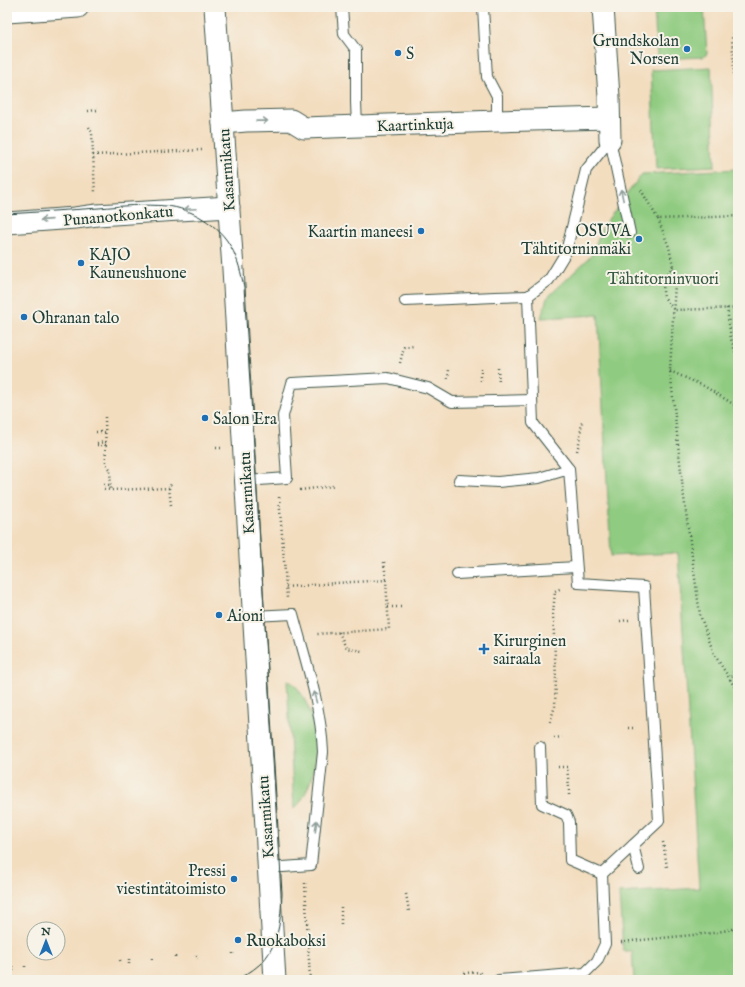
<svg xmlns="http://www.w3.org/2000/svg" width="745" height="987" viewBox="0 0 745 987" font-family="'IM FELL English',serif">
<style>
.green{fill:#8fcb80;stroke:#57845a}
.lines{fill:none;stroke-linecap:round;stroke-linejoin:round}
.service-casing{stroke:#3f5549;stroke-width:12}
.minor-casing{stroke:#3f5549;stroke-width:23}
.path{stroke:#3f5549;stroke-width:2.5;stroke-dasharray:1 3;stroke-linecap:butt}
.service{stroke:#fff;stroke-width:10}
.minor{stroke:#fff;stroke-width:21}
.tram{stroke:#1f3d34;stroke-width:1}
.oneway{stroke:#8f9e9a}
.poi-dot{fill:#1f6fb2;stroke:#f7f3e8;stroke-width:1.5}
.labels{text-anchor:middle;stroke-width:4;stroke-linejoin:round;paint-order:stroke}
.poi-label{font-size:16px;fill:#1f3d34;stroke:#f7f3e8;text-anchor:start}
.street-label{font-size:16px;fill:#1f3d34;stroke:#f7f3e8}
.park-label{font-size:16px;fill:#355943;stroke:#f7f3e8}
</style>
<rect width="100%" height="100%" fill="#f7f3e8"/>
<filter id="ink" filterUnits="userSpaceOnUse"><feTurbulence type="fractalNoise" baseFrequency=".025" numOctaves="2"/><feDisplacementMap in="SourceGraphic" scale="8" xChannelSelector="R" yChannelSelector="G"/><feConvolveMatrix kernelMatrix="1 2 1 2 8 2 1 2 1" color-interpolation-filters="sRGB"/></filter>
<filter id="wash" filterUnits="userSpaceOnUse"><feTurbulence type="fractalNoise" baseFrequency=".012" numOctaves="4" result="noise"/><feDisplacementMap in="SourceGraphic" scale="16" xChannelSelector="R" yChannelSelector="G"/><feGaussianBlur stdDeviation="0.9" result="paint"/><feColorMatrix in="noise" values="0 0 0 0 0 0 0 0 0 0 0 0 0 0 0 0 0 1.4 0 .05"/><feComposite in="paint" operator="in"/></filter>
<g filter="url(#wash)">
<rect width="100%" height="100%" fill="#f3ddbf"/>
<g class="green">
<path d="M654 7H704L707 54 703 57 662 59 657 55Z"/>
<path d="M711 67 715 166 656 169 651 70Z"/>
<path d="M738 169V980H634L632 951H623L619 893 699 888 678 553 611 556 598 315 541 318 547 298 591 256 603 226 642 174Z"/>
<path d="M287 680C294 683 298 688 302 695 318 721 320 757 309 785 305 794 302 802 294 809Z"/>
</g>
</g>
<g filter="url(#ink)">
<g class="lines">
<defs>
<g id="service">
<path d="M342 7 344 34 356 50V102L357 126"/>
<path d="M483 7 487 77 497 96V121"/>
<path d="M610 140 630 233"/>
<path d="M405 301 495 297 528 296"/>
<path d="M459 480 498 482 539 478 569 469"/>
<path d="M245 481 287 478 283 416 292 383 388 378 428 388 452 402 532 400"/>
<path d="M457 574 576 567"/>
<path d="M253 616 293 614C305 659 321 705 323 752L311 865 269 868"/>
<path d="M540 747 542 804 566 815 569 822 570 860 602 874"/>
<path d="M633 845 639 869"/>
<path d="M499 980 585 973 597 961 605 944 602 874 659 821 644 587 578 583 569 469 533 423 528 296 549 280 566 252 586 170 610 140"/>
</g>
<g id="minor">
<path d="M215 7 233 269 275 980"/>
<path d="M603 7 609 97 610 140"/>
<path d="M7 12 78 7"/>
<path d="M223 123 246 121 291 120 304 128 497 121 609 118"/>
<path d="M7 223 75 218 97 215 229 207"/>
</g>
</defs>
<use href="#service" class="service-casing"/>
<use href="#minor" class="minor-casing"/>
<g class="path">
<path d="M738 27 732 37 735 91H738"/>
<path d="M88 111 98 110"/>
<path d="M89 127 92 133 95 193"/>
<path d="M93 155 202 150"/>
<path d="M641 190 658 219 738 216"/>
<path d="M658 219 669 247 673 266 675 283 670 370 683 490 700 615 714 654 738 692"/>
<path d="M673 266 664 279 663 291 664 297 674 310 738 308"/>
<path d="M727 308 731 339 738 360"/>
<path d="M400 363 404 347 414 346"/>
<path d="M481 368V384"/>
<path d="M498 368 499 383"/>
<path d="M670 371 704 386 738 407"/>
<path d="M448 379 449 369"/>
<path d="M105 417 106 464 110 469 111 490"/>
<path d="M96 432H105"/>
<path d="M97 443 106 442"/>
<path d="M97 445H106"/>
<path d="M216 448H221"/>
<path d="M577 451 579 443 582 422"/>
<path d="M104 485H111"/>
<path d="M104 489 111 490 169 488"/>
<path d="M300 490 333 486"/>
<path d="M279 497 287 598"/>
<path d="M171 505 169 488 171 484"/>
<path d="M384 562 386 580"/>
<path d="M286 587 336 583 386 580 389 629 317 634"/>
<path d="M388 607H402"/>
<path d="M620 621 629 620"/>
<path d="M339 632 346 648 362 651"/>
<path d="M730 680 738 661"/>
<path d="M550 722 555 706 556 679 553 614 555 591 562 588"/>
<path d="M628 728H635"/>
<path d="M554 738 562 737"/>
<path d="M558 767H567L569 787V797"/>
<path d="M663 842 667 867"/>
<path d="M305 883 310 980"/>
<path d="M406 894 409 911"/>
<path d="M341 924V907"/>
<path d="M621 942 713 933 738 928"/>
<path d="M233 953V957"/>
<path d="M196 955 197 959"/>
<path d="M175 956V960"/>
<path d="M152 958V962"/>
<path d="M129 959V964"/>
<path d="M120 960 121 964"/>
<path d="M13 966V971"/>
<path d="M25 966V970"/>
<path d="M464 973 479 972 482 975"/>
</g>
<use href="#service" class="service"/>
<use href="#minor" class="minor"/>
<path class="tram" d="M7 214C38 212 68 210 99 208 121 206 144 204 166 206 191 208 219 225 231 247 238 259 241 273 244 287L282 893C281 918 279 947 259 965 252 971 244 976 235 980"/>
</g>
<defs><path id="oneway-shaft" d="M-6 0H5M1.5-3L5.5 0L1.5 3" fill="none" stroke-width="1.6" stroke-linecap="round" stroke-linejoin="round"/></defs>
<g class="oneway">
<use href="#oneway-shaft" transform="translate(262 121) rotate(-1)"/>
<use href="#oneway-shaft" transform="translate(622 195) rotate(-102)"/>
<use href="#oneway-shaft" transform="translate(190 209) rotate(177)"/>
<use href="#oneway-shaft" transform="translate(46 220) rotate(176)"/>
<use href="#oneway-shaft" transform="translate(315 697) rotate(-105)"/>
<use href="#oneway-shaft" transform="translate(316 826) rotate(-83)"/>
</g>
</g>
<g class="poi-dot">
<circle cx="687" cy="49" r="4"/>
<circle cx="398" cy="53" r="4"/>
<circle cx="421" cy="231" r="4"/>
<circle cx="639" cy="239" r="4"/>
<circle cx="81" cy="263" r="4"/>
<circle cx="24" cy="317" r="4"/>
<circle cx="205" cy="418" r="4"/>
<circle cx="219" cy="615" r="4"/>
<path d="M482 643h4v4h4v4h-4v4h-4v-4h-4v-4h4z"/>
<circle cx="234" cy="879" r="4"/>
<circle cx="238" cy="940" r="4"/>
</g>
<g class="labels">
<g class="poi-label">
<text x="679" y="46" text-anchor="end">Grundskolan<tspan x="679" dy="18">Norsen</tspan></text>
<text x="406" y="59">S</text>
<text x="631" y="236" text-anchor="end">OSUVA<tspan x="631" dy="18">Tähtitorninmäki</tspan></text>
<text x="413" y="237" text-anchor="end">Kaartin maneesi</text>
<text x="89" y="260">KAJO<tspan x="89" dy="18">Kauneushuone</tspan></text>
<text x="32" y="323">Ohranan talo</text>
<text x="213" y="424">Salon Era</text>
<text x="227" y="621">Aioni</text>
<text x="493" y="646">Kirurginen<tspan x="493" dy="18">sairaala</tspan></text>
<text x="226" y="876" text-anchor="end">Pressi<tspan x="226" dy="18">viestintätoimisto</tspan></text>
<text x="246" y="946">Ruokaboksi</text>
</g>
<g class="street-label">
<text transform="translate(415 124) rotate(-2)" y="6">Kaartinkuja</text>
<text transform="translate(226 170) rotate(-94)" y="6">Kasarmikatu</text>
<text transform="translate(118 215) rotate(-5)" y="6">Punanotkonkatu</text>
<text transform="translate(246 493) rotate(-93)" y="6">Kasarmikatu</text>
<text transform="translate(265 817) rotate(-94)" y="6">Kasarmikatu</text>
</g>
<g class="park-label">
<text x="663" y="284">Tähtitorninvuori</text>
</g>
</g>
<rect width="745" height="987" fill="none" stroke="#f7f3e8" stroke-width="24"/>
<g transform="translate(46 941)"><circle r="19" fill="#f7f3e8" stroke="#a1aaa0"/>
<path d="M0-3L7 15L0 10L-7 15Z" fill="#1f6fb2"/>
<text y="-6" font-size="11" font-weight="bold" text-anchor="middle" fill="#1f3d34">N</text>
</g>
</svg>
